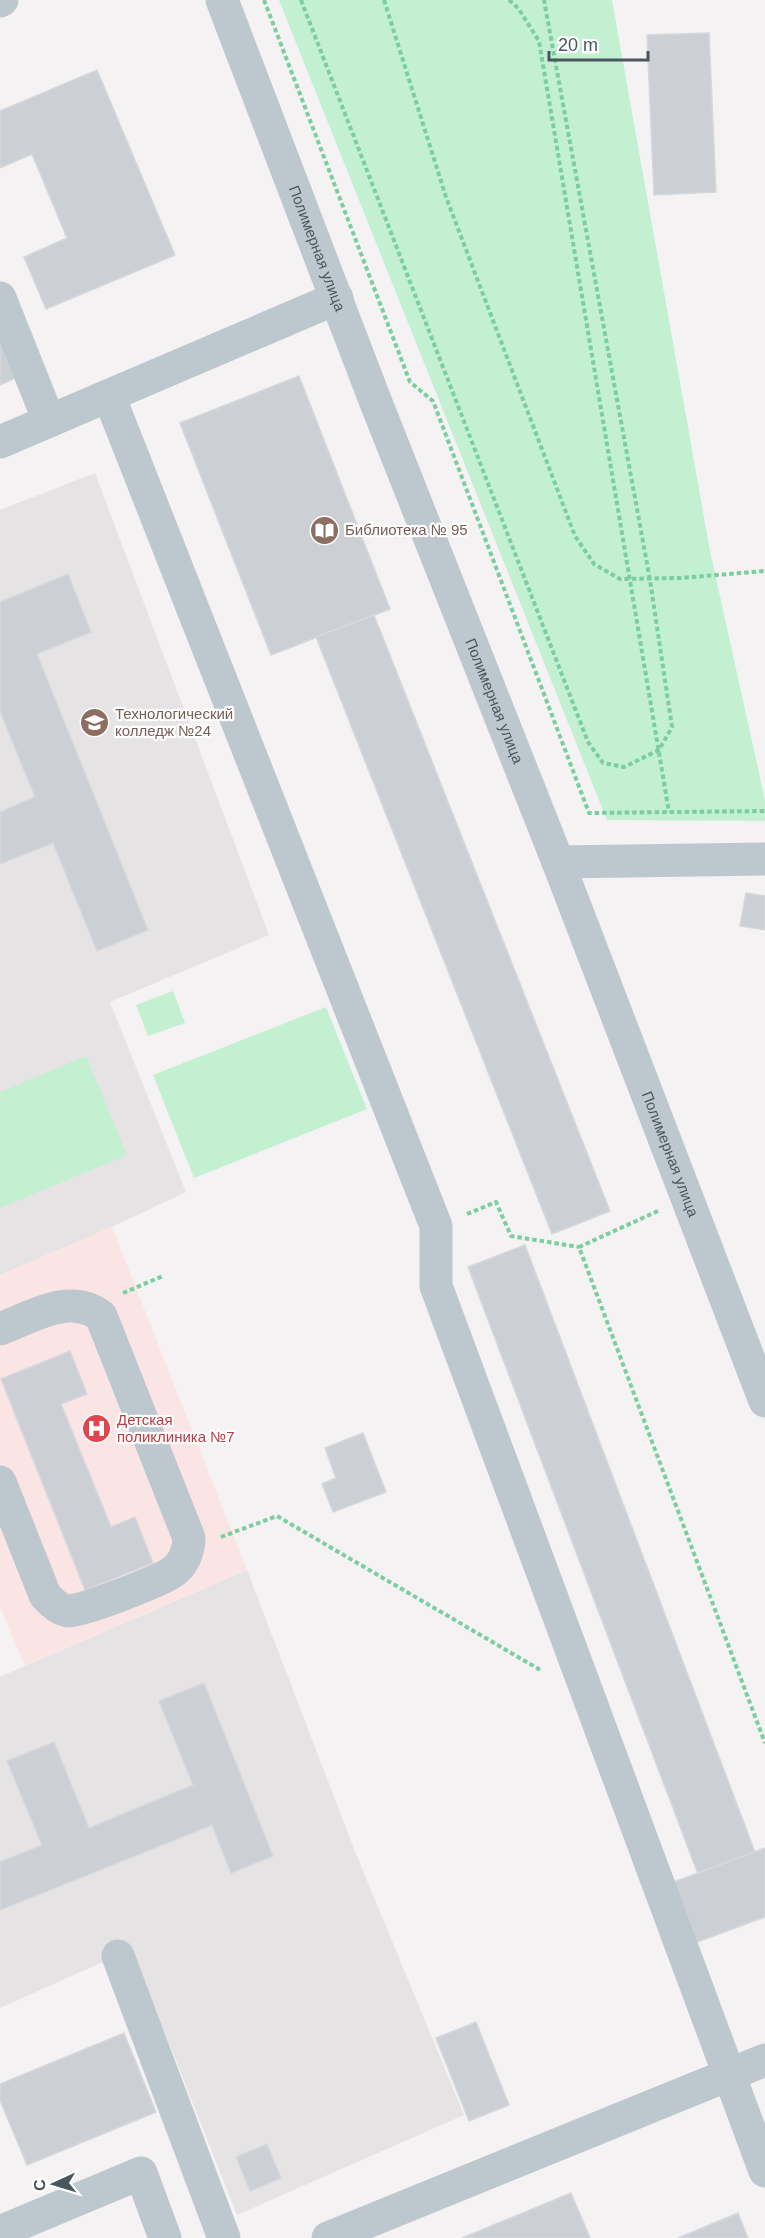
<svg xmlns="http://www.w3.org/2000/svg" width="765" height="2238" viewBox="0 0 765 2238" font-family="Helvetica,sans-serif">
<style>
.education{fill:#e5e3e4}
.medical{fill:#fbe5e4}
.green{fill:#c2f0d1}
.building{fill:#cccfd4;stroke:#d6d8dd;stroke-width:1.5}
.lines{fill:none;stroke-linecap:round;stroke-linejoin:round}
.path{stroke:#7ace9f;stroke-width:4;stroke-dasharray:4.5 3;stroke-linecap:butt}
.minor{stroke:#bdc7ce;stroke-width:33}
.labels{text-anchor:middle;stroke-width:4.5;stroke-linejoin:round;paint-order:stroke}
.street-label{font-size:15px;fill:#49565f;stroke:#fff}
.education-label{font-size:15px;fill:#785e54;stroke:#fff;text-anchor:start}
.health-label{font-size:15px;fill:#be3a42;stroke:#fff;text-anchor:start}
</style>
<rect width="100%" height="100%" fill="#f4f2f2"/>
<g class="education">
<path d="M95 473 269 935 110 1002 186 1192 112 1227 0 1275V510Z"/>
<path d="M247 1570 356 1854 464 2115 237 2215 132 1949 0 2008V1677Z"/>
</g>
<path class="medical" d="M112 1227 247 1570 25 1666 0 1606V1275Z"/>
<g class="green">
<path d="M279 0H612L710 551 765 800V821L607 820Z"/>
<path d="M173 991 185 1023 148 1036 136 1005Z"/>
<path d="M326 1007 367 1109 194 1178 153 1075Z"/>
<path d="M86 1056 127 1155 0 1208V1092Z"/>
</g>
<g class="building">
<path d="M709 33 716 192 654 195 647 35Z"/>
<path d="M97 70 175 255 46 309 24 257 67 238 32 154 0 168V111Z"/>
<path d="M0 318 24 374 0 385Z"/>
<path d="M299 376 390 609 271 655 180 423Z"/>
<path d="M68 574 91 632 37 654 148 930 97 951 53 843 0 864V812L35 797 0 711V602Z"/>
<path d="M374 615 610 1211 552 1234 316 637Z"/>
<path d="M746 893 765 896V930L740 926Z"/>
<path d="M525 1245 755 1852 698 1874 468 1267Z"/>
<path d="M70 1351 87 1394 61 1404 111 1527 135 1517 153 1563 85 1590 1 1379Z"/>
<path d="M363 1433 386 1492 333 1512 322 1484 336 1478 325 1448Z"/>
<path d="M204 1683 273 1856 231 1873 212 1825 0 1910V1862L42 1845 7 1761 54 1742 89 1828 193 1785 159 1701Z"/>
<path d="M765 1848V1917L697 1942 674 1882Z"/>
<path d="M476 2022 509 2105 469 2121 436 2038Z"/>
<path d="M124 2033 156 2112 27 2165 0 2100V2084Z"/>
<path d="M267 2144 281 2178 250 2191 236 2157Z"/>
<path d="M571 2193 590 2238H462Z"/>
<path d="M738 2213 748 2238H678Z"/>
</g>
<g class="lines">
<g class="path">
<path d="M264 0 410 382 433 401 589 813 765 811"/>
<path d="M301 0 588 742 603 763 624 767 659 750 672 727 650 580 544 0"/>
<path d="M384 0 446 197 575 536 594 564 620 579 681 578 765 571"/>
<path d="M509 0 518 8 539 41 669 812"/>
<path d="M658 1211 579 1247 765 1743"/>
<path d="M467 1214 496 1202 511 1236 579 1247"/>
<path d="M123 1293 163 1276"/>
<path d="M221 1537 277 1516 542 1671"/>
</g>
<g class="minor">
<path id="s1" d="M222 0 373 395 558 862 765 1401"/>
<path d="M0 1 2 0"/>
<path d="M0 298 49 421"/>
<path d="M109 396 436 1226V1286L765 2171"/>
<path d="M0 442 337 298"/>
<path d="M558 862 765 859"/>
<path d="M0 1329C32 1317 70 1292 101 1316L189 1538C189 1551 183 1566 171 1573 159 1581 79 1613 67 1611 58 1609 51 1602 45 1595L0 1482"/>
<path d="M118 1956 224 2238"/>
<path d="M0 2232 141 2173 165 2238"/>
<path d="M328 2238 765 2060"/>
</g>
</g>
<defs>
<symbol id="library-disc" viewBox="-11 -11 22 22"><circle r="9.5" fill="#8d6e63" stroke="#fff"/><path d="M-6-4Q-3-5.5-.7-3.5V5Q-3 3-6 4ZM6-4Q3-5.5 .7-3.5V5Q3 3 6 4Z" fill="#fff"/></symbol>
<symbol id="university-disc" viewBox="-11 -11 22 22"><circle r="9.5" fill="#8d6e63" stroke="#fff"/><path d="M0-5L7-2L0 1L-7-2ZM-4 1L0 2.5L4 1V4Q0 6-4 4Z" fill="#fff"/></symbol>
<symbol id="hospital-disc" viewBox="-11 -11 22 22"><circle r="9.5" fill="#e0444e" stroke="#fff"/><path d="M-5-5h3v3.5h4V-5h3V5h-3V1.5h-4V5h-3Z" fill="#fff"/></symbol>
</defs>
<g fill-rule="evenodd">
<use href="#library-disc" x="308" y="514" width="33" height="33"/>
<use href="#university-disc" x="78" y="706" width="33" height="33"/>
<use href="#hospital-disc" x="80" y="1412" width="33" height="33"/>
</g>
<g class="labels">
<g class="street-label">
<text dy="5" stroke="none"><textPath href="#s1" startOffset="266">Полимерная улица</textPath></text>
<text dy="5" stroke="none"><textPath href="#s1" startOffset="752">Полимерная улица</textPath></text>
<text dy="5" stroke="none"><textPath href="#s1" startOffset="1238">Полимерная улица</textPath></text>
</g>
<g class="education-label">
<text x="345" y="535">Библиотека № 95</text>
<text x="115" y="719">Технологический<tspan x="115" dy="17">колледж №24</tspan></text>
</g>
<g class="health-label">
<text x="117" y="1425">Детская<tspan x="117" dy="17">поликлиника №7</tspan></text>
</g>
</g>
<g transform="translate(54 2184) rotate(266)" stroke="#ffffff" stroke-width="4.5" paint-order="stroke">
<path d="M0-4.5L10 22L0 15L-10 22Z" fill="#49565f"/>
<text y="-9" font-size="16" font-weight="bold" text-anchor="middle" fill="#49565f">С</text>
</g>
<path d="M549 51v9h99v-9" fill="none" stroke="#49565f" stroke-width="3"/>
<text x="558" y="51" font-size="18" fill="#49565f" stroke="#ffffff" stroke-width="4.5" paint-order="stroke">20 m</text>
</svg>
